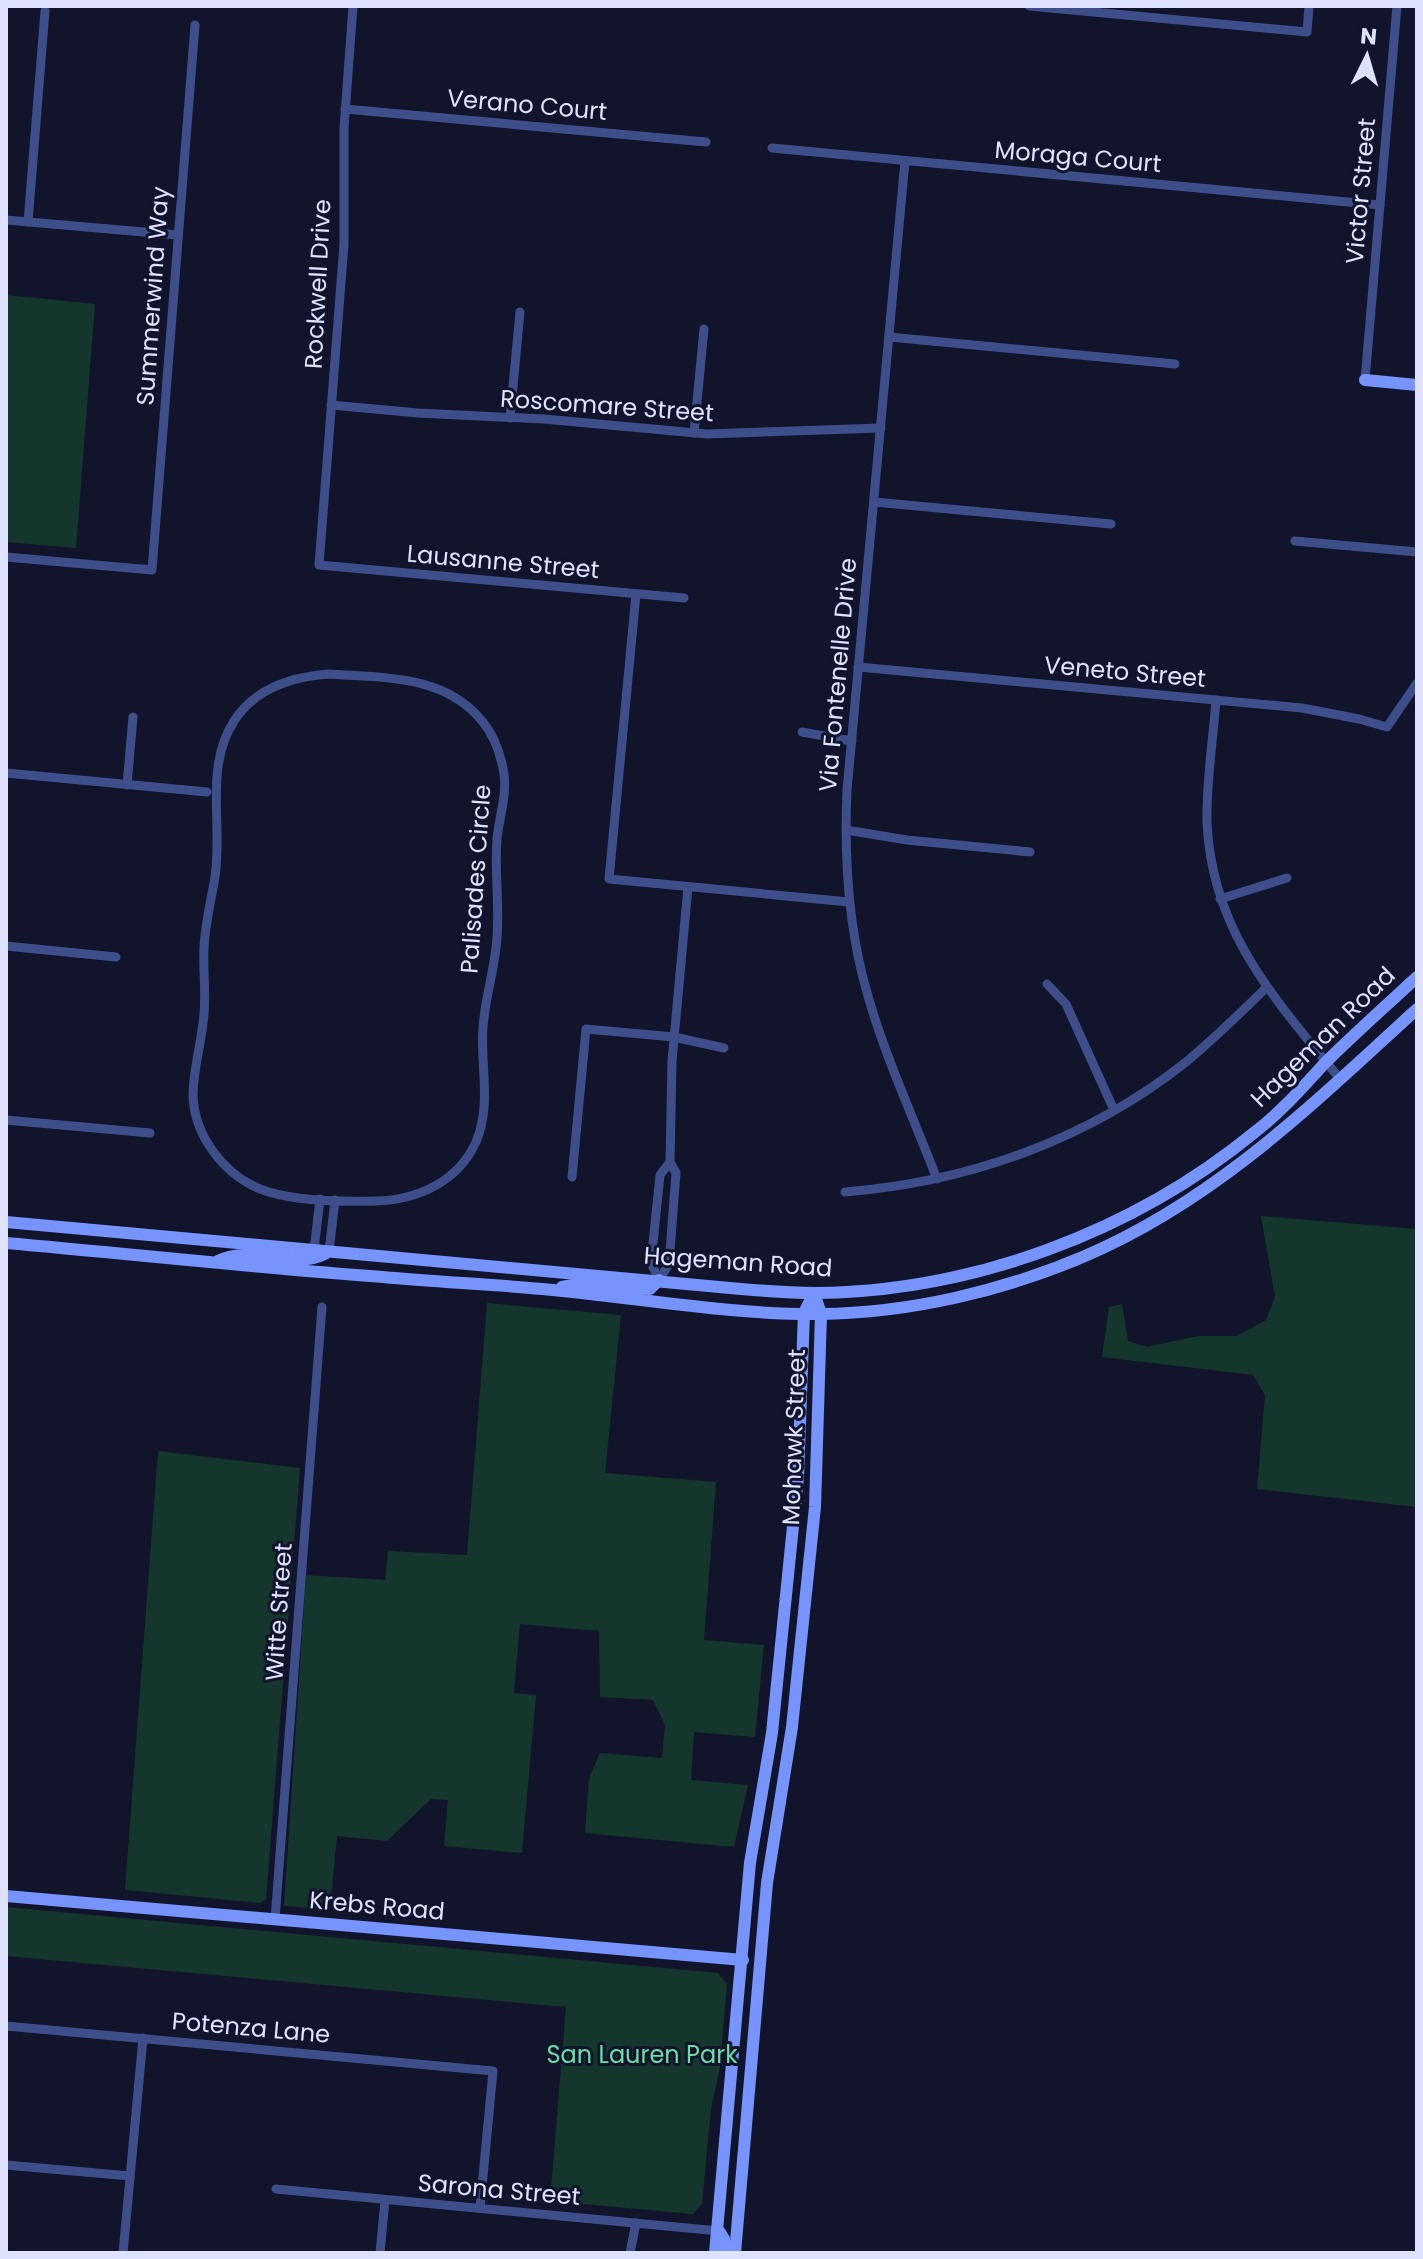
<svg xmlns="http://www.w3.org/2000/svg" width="1423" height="2259" viewBox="0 0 1423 2259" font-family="Poppins,sans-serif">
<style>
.green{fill:#15362d}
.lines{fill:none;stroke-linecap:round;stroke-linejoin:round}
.street{stroke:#3e4e8a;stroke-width:9}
.secondary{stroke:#7794fc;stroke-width:12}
.labels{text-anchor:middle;stroke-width:6;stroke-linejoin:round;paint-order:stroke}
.street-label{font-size:24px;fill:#dee2fe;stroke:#12142c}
.park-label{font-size:24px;fill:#69dfa5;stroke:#12142c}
</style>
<rect width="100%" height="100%" fill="#12142c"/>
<g class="green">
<path d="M6 295 95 304 76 548 6 542Z"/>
<path d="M1261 1216 1417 1229V1507L1257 1489 1265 1395 1253 1375 1102 1357 1109 1307 1122 1304 1128 1341 1147 1347 1198 1336H1237L1266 1320 1275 1297Z"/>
<path d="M487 1303 621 1315 605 1473 716 1482 704 1640 764 1645 755 1737 694 1732 691 1780 748 1785 734 1847 585 1833 589 1778 600 1753 662 1758 665 1725 653 1700 600 1697 599 1631 520 1624 514 1693 536 1695 522 1853 444 1846 448 1800 431 1799 387 1841 337 1836 330 1909 284 1906 306 1575 385 1580 388 1551 467 1555Z"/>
<path d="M158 1451 300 1468 266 1899 261 1903 125 1890Z"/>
<path d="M6 1907 718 1973 727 1984 720 2067 711 2109 702 2204 693 2214 550 2201 566 2007 6 1956Z"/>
</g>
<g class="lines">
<g class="street">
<path d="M353 6 344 128V244L319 565 684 598"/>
<path d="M1029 6 1307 32 1309 6"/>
<path d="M345 109 706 142"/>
<path d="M772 148 1380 205"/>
<path d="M905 161 847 790C844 859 848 929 868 996 886 1059 914 1119 937 1179"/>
<path d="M6 220 178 235"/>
<path d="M28 222 45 11"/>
<path d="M889 337 1175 364"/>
<path d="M1365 380 1397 6"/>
<path d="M331 405 418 413 544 419 707 434 881 428"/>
<path d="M510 418 520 312"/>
<path d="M694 433 704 329"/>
<path d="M874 502 1111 524"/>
<path d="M1295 541 1417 552"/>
<path d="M6 557 152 570 195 25"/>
<path d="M636 594 609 879 849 902"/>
<path d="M858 667 1302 708 1359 719 1387 727 1417 683"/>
<path d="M328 674C382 678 444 674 482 721 494 735 501 755 504 774 507 795 499 818 497 839 494 875 501 912 496 948 493 974 485 1000 483 1027 480 1066 492 1104 476 1142 458 1182 417 1200 376 1201 342 1202 291 1201 260 1189 223 1174 193 1134 193 1093 194 1066 202 1040 204 1014 206 992 203 970 204 948 205 924 211 901 215 877 223 824 204 768 234 721 255 688 291 677 328 674Z"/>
<path d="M1216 700C1213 741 1206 782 1207 823 1212 932 1275 999 1340 1079"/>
<path d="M802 732 852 741"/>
<path d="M6 773 207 792"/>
<path d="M127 785 133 717"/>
<path d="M846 830 907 840 1030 852"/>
<path d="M1220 899 1287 878"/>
<path d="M6 946 116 957"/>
<path d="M1047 984 1066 1004 1114 1110"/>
<path d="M6 1120 150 1133"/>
<path d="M572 1177 586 1029 674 1037 724 1048"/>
<path d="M845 1192C968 1182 1088 1140 1186 1062 1214 1039 1240 1013 1266 988"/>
<path d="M314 1250 320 1199"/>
<path d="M329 1251 335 1200"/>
<path d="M659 1280 669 1264 676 1173 670 1162 672 1061 688 887"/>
<path d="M659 1280 651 1263 660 1175 670 1162"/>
<path d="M275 1919 322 1307"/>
<path d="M6 2026 493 2071 480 2208"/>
<path d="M6 2165 130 2176"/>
<path d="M276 2189 719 2231"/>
<path d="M123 2253 143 2038"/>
<path d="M380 2253 385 2200"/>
<path d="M630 2253 636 2223"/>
</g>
<g class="secondary">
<path d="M1365 380 1417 385"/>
<path d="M6 1222 741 1289C765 1291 790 1293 814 1293 972 1292 1133 1232 1255 1132 1281 1112 1302 1088 1324 1064 1354 1034 1386 1006 1417 977"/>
<path d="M6 1243C132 1254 257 1268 383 1277 436 1282 489 1284 542 1289 634 1297 727 1315 820 1314 910 1313 1003 1291 1085 1256 1216 1200 1314 1103 1417 1009"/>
<path d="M218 1261C253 1244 291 1271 325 1254"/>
<path d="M562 1287 578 1284 650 1289 659 1280"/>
<path d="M6 1896 743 1960"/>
<path d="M719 2231 724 2239 726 2253"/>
<path d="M715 2253 750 1863 772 1733 798 1477 804 1313 814 1293"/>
<path d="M735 2253 767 1883 792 1727 815 1507 821 1314 814 1293"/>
</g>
</g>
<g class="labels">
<g class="street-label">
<text transform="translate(527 105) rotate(5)" y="8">Verano Court</text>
<text transform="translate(1078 157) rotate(5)" y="8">Moraga Court</text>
<text transform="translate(1361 191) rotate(-85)" y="8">Victor Street</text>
<text transform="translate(318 284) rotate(-87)" y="8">Rockwell Drive</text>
<text transform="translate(153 296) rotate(-86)" y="8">Summerwind Way</text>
<text transform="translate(607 406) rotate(4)" y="8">Roscomare Street</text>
<text transform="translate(503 562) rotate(5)" y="8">Lausanne Street</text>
<text transform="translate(1125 672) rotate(5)" y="8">Veneto Street</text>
<text transform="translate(838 675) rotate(-85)" y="8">Via Fontenelle Drive</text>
<text transform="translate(476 879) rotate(-86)" y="8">Palisades Circle</text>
<text transform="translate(1323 1037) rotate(-44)" y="8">Hageman Road</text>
<text transform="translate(738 1262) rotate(4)" y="8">Hageman Road</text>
<text transform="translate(794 1437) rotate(-88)" y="8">Mohawk Street</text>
<text transform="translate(279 1612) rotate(-86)" y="8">Witte Street</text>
<text transform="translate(377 1906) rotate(5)" y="8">Krebs Road</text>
<text transform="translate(251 2028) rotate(5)" y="8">Potenza Lane</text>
<text transform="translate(499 2190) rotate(5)" y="8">Sarona Street</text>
</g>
<g class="park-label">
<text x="642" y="2063">San Lauren Park</text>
</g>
</g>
<rect width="1423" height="2259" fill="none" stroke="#dee2fe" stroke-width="16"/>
<g transform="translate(1367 56) rotate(5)" stroke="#12142c" stroke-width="6" paint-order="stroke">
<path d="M0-6L14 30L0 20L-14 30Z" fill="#dee2fe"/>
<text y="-12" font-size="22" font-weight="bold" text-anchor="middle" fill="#dee2fe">N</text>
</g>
</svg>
